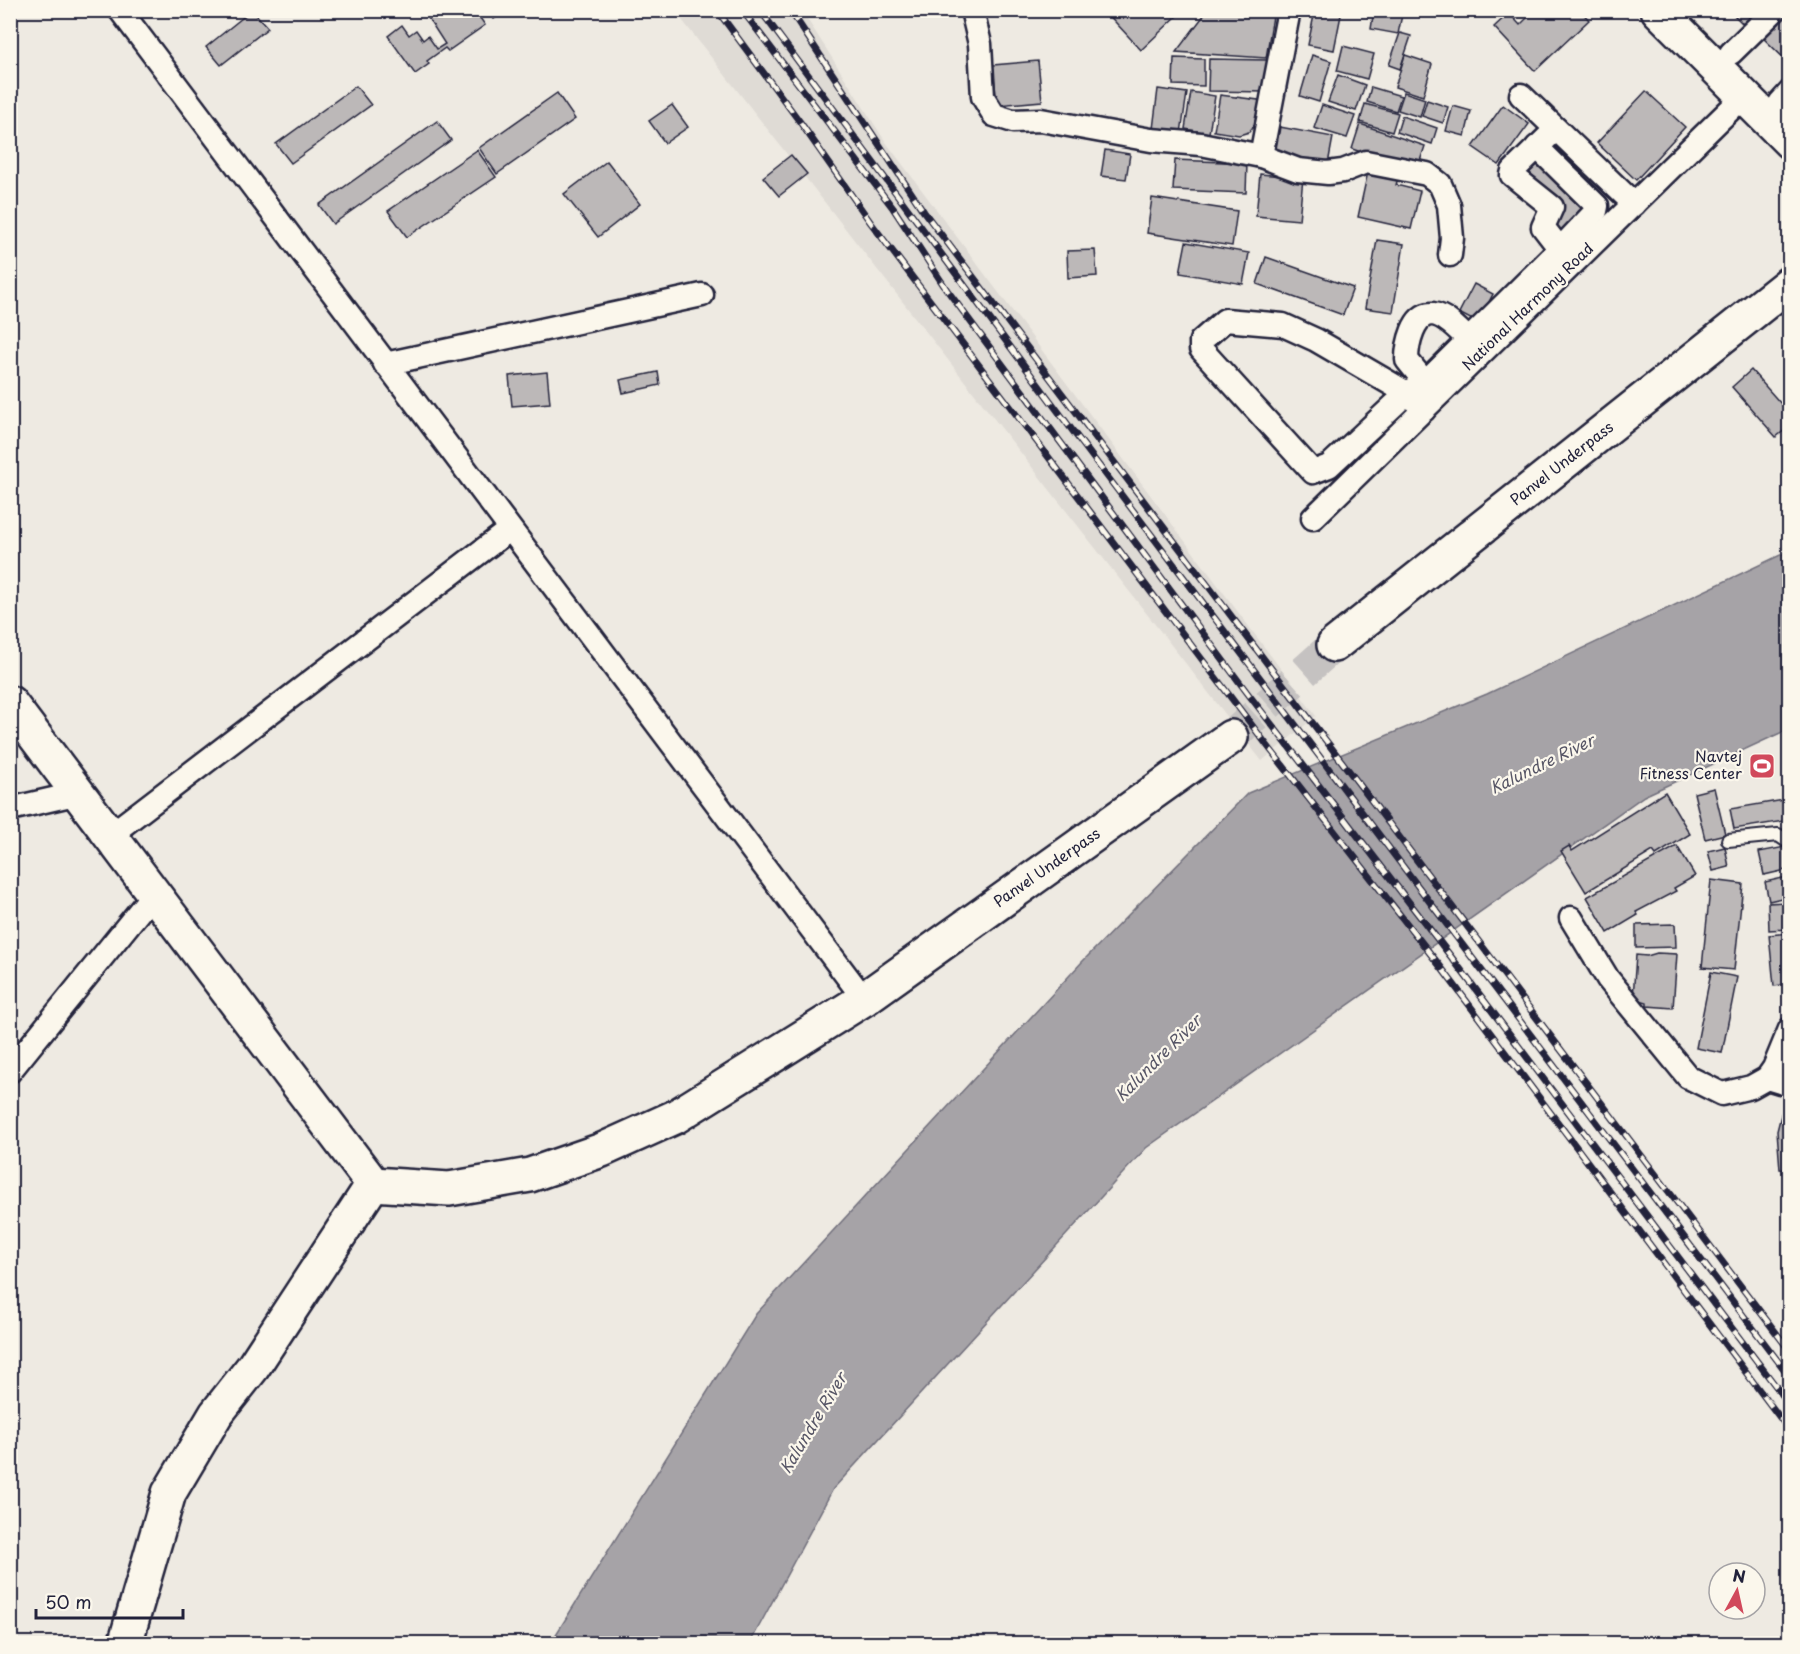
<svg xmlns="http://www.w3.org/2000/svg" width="1800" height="1654" viewBox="0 0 1800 1654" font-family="'Playpen Sans',sans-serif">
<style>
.built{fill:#dfdbd5}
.water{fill:#a6a3a7;stroke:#716f7c;stroke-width:1.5}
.building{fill:#bcb8b8;stroke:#22223b;stroke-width:1.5}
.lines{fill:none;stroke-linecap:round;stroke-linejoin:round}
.secondary-tunnel{stroke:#c5c2c1;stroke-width:33;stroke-dasharray:33 16;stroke-linecap:butt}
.lane-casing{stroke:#22223b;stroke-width:16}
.street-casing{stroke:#22223b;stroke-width:27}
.secondary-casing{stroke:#22223b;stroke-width:38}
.lane{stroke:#fbf7ec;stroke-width:12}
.street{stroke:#fbf7ec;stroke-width:22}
.secondary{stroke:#fbf7ec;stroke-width:33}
.rail-casing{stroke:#22223b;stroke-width:7}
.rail{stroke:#fbf7ec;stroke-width:4.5;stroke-dasharray:14;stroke-linecap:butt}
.labels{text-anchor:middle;stroke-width:4.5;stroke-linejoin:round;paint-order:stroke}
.street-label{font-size:15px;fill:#22223b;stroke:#fbf7ec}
.poi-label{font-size:15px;fill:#22223b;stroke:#fbf7ec;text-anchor:end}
.water-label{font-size:16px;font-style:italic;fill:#575666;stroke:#fbf7ec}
</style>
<rect width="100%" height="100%" fill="#eeeae2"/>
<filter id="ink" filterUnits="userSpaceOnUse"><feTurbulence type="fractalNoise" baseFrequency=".0167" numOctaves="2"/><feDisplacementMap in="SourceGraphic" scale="12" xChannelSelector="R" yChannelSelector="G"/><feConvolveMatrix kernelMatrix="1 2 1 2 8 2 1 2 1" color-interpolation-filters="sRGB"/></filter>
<g filter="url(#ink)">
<path class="built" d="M675 11H802L885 141 1316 716 1262 761Z"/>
<path class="water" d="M1789 551V729L1644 796 1146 1148 833 1489 750 1643 550 1644 756 1314 1082 962 1248 793 1487 694Z"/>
<g class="building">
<path d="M252 10 268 28 221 65 206 47Z"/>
<path d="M506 10 494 19 489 12 480 18 485 25 448 51 445 48 427 61 429 64 415 74 388 36 402 25 409 35 416 30 423 40 428 36 437 49 445 44 423 10Z"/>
<path d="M1104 10H1172L1177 16 1141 50Z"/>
<path d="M1208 10H1274L1266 58 1176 52Z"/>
<path d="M1315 10H1342L1334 50 1308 45Z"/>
<path d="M1374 10H1403L1398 34 1371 29Z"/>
<path d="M1535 10H1580L1589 20 1535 71 1494 27 1509 13 1520 25Z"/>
<path d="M1729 10H1765L1747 28Z"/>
<path d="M1784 10H1790V64L1760 35Z"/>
<path d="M1400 33 1411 36 1400 69 1389 65Z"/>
<path d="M1343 46 1374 54 1367 79 1337 71Z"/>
<path d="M1312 55 1331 61 1319 102 1300 96Z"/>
<path d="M1405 55 1432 64 1423 96 1395 87Z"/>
<path d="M1174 58 1204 59V86L1173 85Z"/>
<path d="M1209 59 1267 60 1266 92 1208 91Z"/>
<path d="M1038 61 1042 101 997 105 993 65Z"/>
<path d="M1338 75 1365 85 1356 111 1328 102Z"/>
<path d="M356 86 371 105 291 163 276 144Z"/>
<path d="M1371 87 1401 96 1396 111 1367 102Z"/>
<path d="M1158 89 1187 93 1181 133 1153 129Z"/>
<path d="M1646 91 1685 127 1636 180 1597 143Z"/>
<path d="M1191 92 1215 96 1209 133 1185 129Z"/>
<path d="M1404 92 1425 99 1420 117 1398 110Z"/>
<path d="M557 93 575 119 497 174 479 148Z"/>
<path d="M1220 95 1266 101 1264 113 1249 132 1239 135 1214 131Z"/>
<path d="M1427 100 1448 107 1443 123 1422 116Z"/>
<path d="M1365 104 1398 113 1392 132 1360 122Z"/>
<path d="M672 105 688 127 665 143 649 121Z"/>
<path d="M1322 105 1355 116 1347 138 1314 128Z"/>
<path d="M1503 105 1529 124 1499 165 1473 147Z"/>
<path d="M1453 106 1471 111 1465 136 1446 131Z"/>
<path d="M1402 116 1437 128 1432 144 1397 132Z"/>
<path d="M437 121 451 140 333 224 319 205Z"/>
<path d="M1360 124 1425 146 1417 170 1352 149Z"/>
<path d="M1280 127 1333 137 1328 164 1275 154Z"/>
<path d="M477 150 496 177 407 237 388 211Z"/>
<path d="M1105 150 1130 154 1126 179 1101 176Z"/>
<path d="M791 155 807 174 779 196 763 177Z"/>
<path d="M1536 159 1594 209 1565 239 1546 224 1523 175Z"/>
<path d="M1175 160 1247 163 1246 193 1173 190Z"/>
<path d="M607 161 640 204 598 237 564 194Z"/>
<path d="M1369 167 1399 174 1396 185 1420 191 1411 229 1358 217Z"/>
<path d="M1260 174 1303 178 1299 220 1256 216Z"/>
<path d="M1152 198 1237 211 1232 246 1147 233Z"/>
<path d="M1377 240 1404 244 1393 312 1365 308Z"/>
<path d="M1186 242 1249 253 1243 284 1180 273Z"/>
<path d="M1095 250 1097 276 1068 278 1067 251Z"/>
<path d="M1266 257 1353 288 1343 315 1257 284Z"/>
<path d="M1474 284 1493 294 1478 323 1459 313Z"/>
<path d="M1751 370 1790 414V426L1776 437 1732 387Z"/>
<path d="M547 372 550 403 512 406 509 376Z"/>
<path d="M658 372 660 385 623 393 620 380Z"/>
<path d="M1714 788 1725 834 1705 839 1694 793Z"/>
<path d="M1665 792 1690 834 1656 855 1653 851 1586 892 1561 851 1569 846 1572 851Z"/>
<path d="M1790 799V820L1734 829 1730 809Z"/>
<path d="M1677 846 1695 876 1674 888 1676 891 1636 912 1638 915 1608 933 1587 897Z"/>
<path d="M1725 847 1729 867 1713 871 1708 851Z"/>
<path d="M1785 847 1790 869 1764 875 1759 852Z"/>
<path d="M1787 877 1790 896 1769 901 1765 882Z"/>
<path d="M1711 880 1743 884 1734 970 1702 967Z"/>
<path d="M1787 902 1788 929 1769 930 1768 903Z"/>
<path d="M1675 924 1676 947 1636 948V925Z"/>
<path d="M1790 933V984L1774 986 1769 935Z"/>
<path d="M1657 953 1677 954 1673 1008 1647 1006V1002L1633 998 1636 955 1647 956Z"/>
<path d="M1711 972 1737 977 1722 1053 1696 1048Z"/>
<path d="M1785 1099 1790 1100V1170L1780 1169 1777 1131Z"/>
</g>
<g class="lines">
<path class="secondary-tunnel" d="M1231 737 1334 645"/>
<defs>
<path id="lane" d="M1728 840 1778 835 1790 843"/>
<g id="street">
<path d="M120 10 864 999"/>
<path d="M972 10 980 44 983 97 994 115 1013 121 1041 120 1151 140 1201 144 1261 156 1298 170 1328 173 1343 171 1366 162 1427 174 1440 184 1449 205 1452 238 1450 255"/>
<path d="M1731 53 1775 10"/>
<path d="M1521 95 1634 204"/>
<path d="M1780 103 1790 92"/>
<path d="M1537 147 1597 206 1596 211 1560 249 1571 260"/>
<path d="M1261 156 1289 10"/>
<path d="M385 364 702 295"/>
<path d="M1424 381 1407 360C1407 346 1413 312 1433 314 1447 316 1459 331 1469 340"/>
<path d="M1424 410 1407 393 1316 340 1283 325 1225 320 1201 341V349L1313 472 1329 466 1407 393 1431 377 1560 249 1543 227 1552 207 1512 175 1513 171 1556 129"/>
<path d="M1313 518 1744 96"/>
<path d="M10 809 79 793"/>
<path d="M110 835 509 530"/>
<path d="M1571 918 1608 979 1688 1077 1722 1094 1751 1087 1767 1078 1774 1068 1790 1029"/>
<path d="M10 1071 154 893"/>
<path d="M1767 1078 1790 1085"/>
</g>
<g id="secondary">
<path d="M1658 10 1790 142"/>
<path d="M1334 645 1790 283"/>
<path d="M10 703 373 1184 449 1189 530 1175 602 1150 675 1117 864 999 1231 737"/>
<path d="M125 1644 169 1493 216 1414 253 1367 373 1184"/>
</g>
</defs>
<use href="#lane" class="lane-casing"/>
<use href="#street" class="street-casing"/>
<use href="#secondary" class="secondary-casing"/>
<use href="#lane" class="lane"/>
<use href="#street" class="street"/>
<use href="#secondary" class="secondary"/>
<defs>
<g id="rail">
<path d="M717 10 800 122 871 223 1270 749 1440 966 1790 1431"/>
<path d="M742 10 893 208 947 290 1249 695 1452 958 1790 1405"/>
<path d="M760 10 1075 434 1790 1377"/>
<path d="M790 10 924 212 1790 1351"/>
</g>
</defs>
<use href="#rail" class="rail-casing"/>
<use href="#rail" class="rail"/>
</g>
</g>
<defs>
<symbol id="stadium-square" viewBox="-11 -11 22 22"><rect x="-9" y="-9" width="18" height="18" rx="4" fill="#d1495b" stroke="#fbf7ec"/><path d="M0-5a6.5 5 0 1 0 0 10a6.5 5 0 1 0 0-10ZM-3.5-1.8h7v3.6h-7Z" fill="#fff"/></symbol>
</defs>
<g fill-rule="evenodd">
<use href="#stadium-square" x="1747" y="751" width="30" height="30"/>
</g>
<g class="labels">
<g class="street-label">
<text transform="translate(1528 307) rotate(-44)" y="5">National Harmony Road</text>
<text transform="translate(1562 464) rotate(-38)" y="5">Panvel Underpass</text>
<text transform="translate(1047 868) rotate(-35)" y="5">Panvel Underpass</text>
</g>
<g class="poi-label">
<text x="1742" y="762">Navtej<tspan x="1742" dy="17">Fitness Center</tspan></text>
</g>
<g class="water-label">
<text transform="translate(1542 764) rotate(-26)" y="6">Kalundre River</text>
<text transform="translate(1158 1058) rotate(-45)" y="6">Kalundre River</text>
<text transform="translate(813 1423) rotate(-59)" y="6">Kalundre River</text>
</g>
</g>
<rect width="1800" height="1654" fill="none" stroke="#fbf7ec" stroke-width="36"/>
<rect x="18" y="18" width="1764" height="1618" fill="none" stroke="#22223b" stroke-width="2" filter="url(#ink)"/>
<g transform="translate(1737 1591) rotate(8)"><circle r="28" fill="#fbf7ec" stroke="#a4a2a5" stroke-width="1.5"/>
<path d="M0-4.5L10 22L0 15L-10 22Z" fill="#d1495b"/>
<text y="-9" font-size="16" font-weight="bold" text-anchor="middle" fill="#22223b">N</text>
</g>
<path d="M36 1609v9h147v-9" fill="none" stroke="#22223b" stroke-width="3"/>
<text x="45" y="1609" font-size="18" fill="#22223b" stroke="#fbf7ec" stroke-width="4.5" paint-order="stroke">50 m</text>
</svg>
